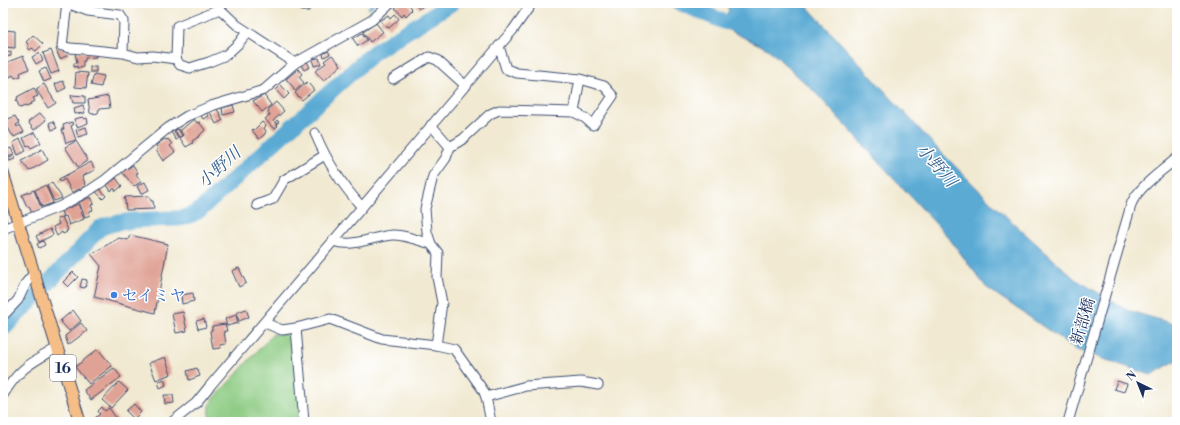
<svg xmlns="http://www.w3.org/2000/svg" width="1180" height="425" viewBox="0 0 1180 425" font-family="'Libre Bodoni','Noto Serif JP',serif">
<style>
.green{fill:#8bca81;stroke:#537c70}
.water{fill:#5aaad4;stroke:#3a6c99}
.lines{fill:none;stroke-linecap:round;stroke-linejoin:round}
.stream{stroke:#5aaad4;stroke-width:2.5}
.river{stroke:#5aaad4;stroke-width:16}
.building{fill:#e0a295}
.minor-casing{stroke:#3b4b6f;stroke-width:11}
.major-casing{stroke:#3b4b6f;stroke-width:13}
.minor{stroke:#fff;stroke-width:9}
.major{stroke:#f6be87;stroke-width:11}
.shop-dot{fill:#3f7fe0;stroke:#fff;stroke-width:1.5}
.labels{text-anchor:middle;stroke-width:3;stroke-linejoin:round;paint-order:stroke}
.shield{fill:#fff;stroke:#5f6d8e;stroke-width:1}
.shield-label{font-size:15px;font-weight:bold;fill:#1b2f5e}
.shop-label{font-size:16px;fill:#366cbe;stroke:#fff;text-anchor:start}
.street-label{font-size:16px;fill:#1b2f5e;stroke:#fff}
.water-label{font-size:17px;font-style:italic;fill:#34608d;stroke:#fff}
</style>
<rect width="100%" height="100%" fill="#fff"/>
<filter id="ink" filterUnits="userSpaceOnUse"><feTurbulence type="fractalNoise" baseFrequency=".025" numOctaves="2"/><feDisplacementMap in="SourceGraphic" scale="8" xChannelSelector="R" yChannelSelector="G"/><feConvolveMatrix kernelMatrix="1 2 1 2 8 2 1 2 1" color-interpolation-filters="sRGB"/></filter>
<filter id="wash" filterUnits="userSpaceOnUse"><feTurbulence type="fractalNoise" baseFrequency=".012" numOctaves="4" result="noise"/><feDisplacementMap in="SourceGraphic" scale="16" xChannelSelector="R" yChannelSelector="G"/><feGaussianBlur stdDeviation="0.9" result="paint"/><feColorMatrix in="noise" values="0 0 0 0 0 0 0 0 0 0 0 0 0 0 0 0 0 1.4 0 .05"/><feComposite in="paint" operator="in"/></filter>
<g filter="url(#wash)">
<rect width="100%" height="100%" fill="#f1e9d1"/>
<path class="green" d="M273 334H294L302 422H209L210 403Z"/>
<path class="water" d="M725 3H804L934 145 998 209 1075 279 1127 310 1177 325V360L1151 375 1077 350 986 287 948 237 813 90 768 49 720 26 729 10Z"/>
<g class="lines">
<path class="stream" d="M369 8 374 3"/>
<g class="river">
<path d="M680 3 725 22 745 23"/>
<path d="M3 329 34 298 100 228C124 218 156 220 182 218L191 215 200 210 374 52 452 3"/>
</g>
</g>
<g id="blocks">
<g class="building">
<path d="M296 3H314V7H309V11H301L296 7Z"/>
<path d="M402 3H407L412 8 411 9 412 10 406 16 404 13 402 16 395 8Z"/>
<path d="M415 3H427L419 9Z"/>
<path d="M395 14 399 19 389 28 380 21 389 15 391 18Z"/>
<path d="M376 23 383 32 370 42 363 32Z"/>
<path d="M5 30 15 31V48L4 47Z"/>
<path d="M362 33 367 40 358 46 353 39Z"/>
<path d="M33 35 43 44 36 51 32 48 30 50 28 48V44L26 42Z"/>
<path d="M59 47 65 50 68 55 60 59 56 49Z"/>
<path d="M51 50 59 71 51 74 43 53Z"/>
<path d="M328 51 330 54 324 57 323 54Z"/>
<path d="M11 52V56L3 57V53Z"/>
<path d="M75 52H95L96 57 85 58V61H83V67L77 68V66L74 67V63H77Z"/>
<path d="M39 53 43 60 36 64 32 57Z"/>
<path d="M332 55 341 65 324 81 315 71 326 63 324 61Z"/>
<path d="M23 56 29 69 20 73 21 76 15 78 13 75 10 77 5 63Z"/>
<path d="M319 58 321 64 314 66 312 59Z"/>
<path d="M307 62 310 67 304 70 301 65Z"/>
<rect x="90" y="67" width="6" height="5"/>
<path d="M46 68 51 79 44 82 39 71Z"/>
<path d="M298 69 302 74 299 77 304 83 295 91 293 89 294 88 286 79Z"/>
<path d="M76 72 88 73 86 88 75 87Z"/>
<path d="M94 74 104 76 101 87 91 85Z"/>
<path d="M63 81 66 88 58 92 55 84Z"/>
<path d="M307 82 314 90 302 100 295 93Z"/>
<path d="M44 84 56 103 48 108 36 89Z"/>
<path d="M281 85 289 94 284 99 276 90Z"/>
<path d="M34 88 38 96 33 98 35 101 30 103 31 105 26 107 25 106 20 108 16 100 18 99 17 97Z"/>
<path d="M71 95 85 96V103H73Z"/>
<path d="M264 95 271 105 262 112 253 101Z"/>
<path d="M108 96 110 108 99 109 98 113 92 114 90 113 88 100Z"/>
<path d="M276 102 284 111 273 121 275 123 277 120 279 122 276 124 278 126 274 129 265 119 270 115 268 112 269 110 268 109Z"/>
<path d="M83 105 85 113 75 114 74 108Z"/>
<path d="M233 105 235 112 223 115 222 108Z"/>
<path d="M217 109 223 120 216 124 210 112Z"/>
<path d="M40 113 46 120 34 130 28 122Z"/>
<path d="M207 113 209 116 203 119 201 116Z"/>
<path d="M15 116 19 123 16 125 17 127 20 125 24 132 14 137 13 135H12L6 124 7 123 6 120Z"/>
<path d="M83 117 85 119 87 118 88 123 77 127 74 119Z"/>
<path d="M194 119 197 123 199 122 205 130 200 135V136L192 141 193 143 186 147 180 138 183 135 180 131Z"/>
<path d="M53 121 57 128 52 130 49 123Z"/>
<path d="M72 122 73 125 71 126 76 140 66 143 62 129H64L63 125Z"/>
<path d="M262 122 266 126 264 128 266 131 265 133V134L259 139 252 130 253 129 254 130Z"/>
<path d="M86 127 88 134 78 137 76 130Z"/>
<path d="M178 129 182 136 179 137 175 130Z"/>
<path d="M174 131 178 139 176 140 171 132Z"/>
<path d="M35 132 41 143 31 148 29 145 27 146 23 138Z"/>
<path d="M20 139 26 151 18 155 13 143Z"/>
<path d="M165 139 167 140 168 139 172 144 170 146 175 152 163 161 156 150 158 149 156 145Z"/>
<path d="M76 141 88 160 78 167 65 147Z"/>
<path d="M11 148 14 154 9 157 6 150Z"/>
<path d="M42 149 48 160 29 171 22 161Z"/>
<path d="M14 156 15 159 9 161 8 159Z"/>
<path d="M91 162 95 170 82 176 85 183H84L85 186 72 193 65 179 60 182 59 179Z"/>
<path d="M133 165 138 173 136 174 141 182 134 186 122 172Z"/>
<path d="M116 178 122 186 116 191 114 188 111 191 107 185Z"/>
<path d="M145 182 149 190 141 194 137 186Z"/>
<path d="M52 183 62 198 54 201 47 186Z"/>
<path d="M46 185 53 203 42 207 35 190Z"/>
<path d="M100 189 106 196 103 199 96 192Z"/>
<path d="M34 190 42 210 32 214 29 206 27 207 22 195Z"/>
<path d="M149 196 151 201H153L154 209 126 210 125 200H124L125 197Z"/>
<path d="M91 197 94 204 91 205 93 210 88 212 90 215 85 217 79 202Z"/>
<path d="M78 204 84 219 69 225 66 216 63 217 61 211Z"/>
<path d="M5 216 7 222 3 223V217Z"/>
<path d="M62 217 68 230 66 231 67 232 63 234 62 232 57 236 53 227 59 224 57 219Z"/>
<path d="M50 229 53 235 39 242 36 236Z"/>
<path d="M130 235 168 244 155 313 94 297 101 266 91 254 119 238 128 240Z"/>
<path d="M43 241 45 245 39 248 37 244Z"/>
<path d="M239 268 246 283 239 287 232 271Z"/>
<path d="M73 272 78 277 68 287 63 282Z"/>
<path d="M82 279 87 280 85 288 80 287Z"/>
<path d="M193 293 194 301 182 304 181 295Z"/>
<path d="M246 309 249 317 239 321 236 313Z"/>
<path d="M73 310 81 321 69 331 60 321Z"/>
<path d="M183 312 187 331 176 333 172 314Z"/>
<path d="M236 315 238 323 227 326 225 319Z"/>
<path d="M204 319 206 327 198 329 196 321Z"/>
<path d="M81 323 87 331 68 345 65 336Z"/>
<path d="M225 324 227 331H224L226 344 220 345 221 348 213 349 210 331 212 330V326Z"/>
<path d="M98 349 112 366 89 384 75 367Z"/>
<path d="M165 357 171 374 156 380 149 363Z"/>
<path d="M114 368 121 377 91 400 84 390Z"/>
<path d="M197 368 200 376 189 380 187 371Z"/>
<path d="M164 379 166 385 160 388 158 382Z"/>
<path d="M1117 381 1127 384 1124 392 1114 389Z"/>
<path d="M119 382 128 390 111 408 102 400Z"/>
<path d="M164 395H173L174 403 165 404Z"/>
<path d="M134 404 141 412 134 419 126 411Z"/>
<path d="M102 407 105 411 109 408 119 422H98L95 418 100 414 98 411Z"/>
</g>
</g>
</g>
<g filter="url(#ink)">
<use href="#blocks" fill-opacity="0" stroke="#3b4b6f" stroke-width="1"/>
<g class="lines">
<defs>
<g id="minor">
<path d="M123 53 124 21 120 15 88 11 67 3 62 46 70 48 83 49 123 53 138 57 153 56 176 59 180 65 190 68 209 62 226 55 239 43 247 32"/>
<path d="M176 59 177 26 220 9 237 25 295 63"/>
<path d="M393 79 429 57 437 60 466 86"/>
<path d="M574 112 580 79"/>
<path d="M431 125 450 147 463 139 490 114 499 110 574 112 585 118 593 125 613 96 604 86 580 79 517 73 506 69 499 46"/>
<path d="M315 133C327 162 341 184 362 207"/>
<path d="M257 205 273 199 284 180 325 155"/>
<path d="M3 229 61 206 90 190 105 180 168 128 187 116 211 106 264 90 295 63 372 20 390 3"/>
<path d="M333 241C353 248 371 237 392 235 400 234 422 241 431 244"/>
<path d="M3 316 18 300 26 283 34 273"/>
<path d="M265 323 282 330 296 328 330 319 382 339 436 345 454 349 483 390 486 397 491 422"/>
<path d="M296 328 304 422"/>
<path d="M436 345 442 303 437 277 438 253 431 244 427 232 425 209 433 176 446 158 450 147"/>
<path d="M3 395C19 368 31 363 57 348"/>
<path d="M486 397 526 386 581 382 598 385"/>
<path d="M172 422 196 403 209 387 499 46 513 30 532 3"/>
<path d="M1068 422 1132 202C1142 184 1162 171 1177 158"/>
</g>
<path id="major" d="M3 173 80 422"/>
</defs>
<use href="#minor" class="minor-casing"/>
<use href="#major" class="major-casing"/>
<use href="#minor" class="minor"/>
<use href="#major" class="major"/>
</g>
</g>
<circle class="shop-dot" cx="114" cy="295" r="4"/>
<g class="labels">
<rect class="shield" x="50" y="355" width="26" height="26" rx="3"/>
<g class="shield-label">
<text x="63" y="373">16</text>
</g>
<g class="shop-label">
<text x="122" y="301">セイミヤ</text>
</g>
<g class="street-label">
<text transform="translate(1082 321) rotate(-73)" y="6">新部橋</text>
</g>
<g class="water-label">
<text transform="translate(937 165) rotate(49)" y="6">小野川</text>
<text transform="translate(219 167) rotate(-42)" y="6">小野川</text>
</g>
</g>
<rect width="1180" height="425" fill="none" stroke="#fff" stroke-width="16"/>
<g transform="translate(1138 383) rotate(317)" stroke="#ffffff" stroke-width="3" paint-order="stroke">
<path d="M0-3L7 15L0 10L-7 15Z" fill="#1b2f5e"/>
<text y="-6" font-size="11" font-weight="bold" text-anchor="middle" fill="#1b2f5e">N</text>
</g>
</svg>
